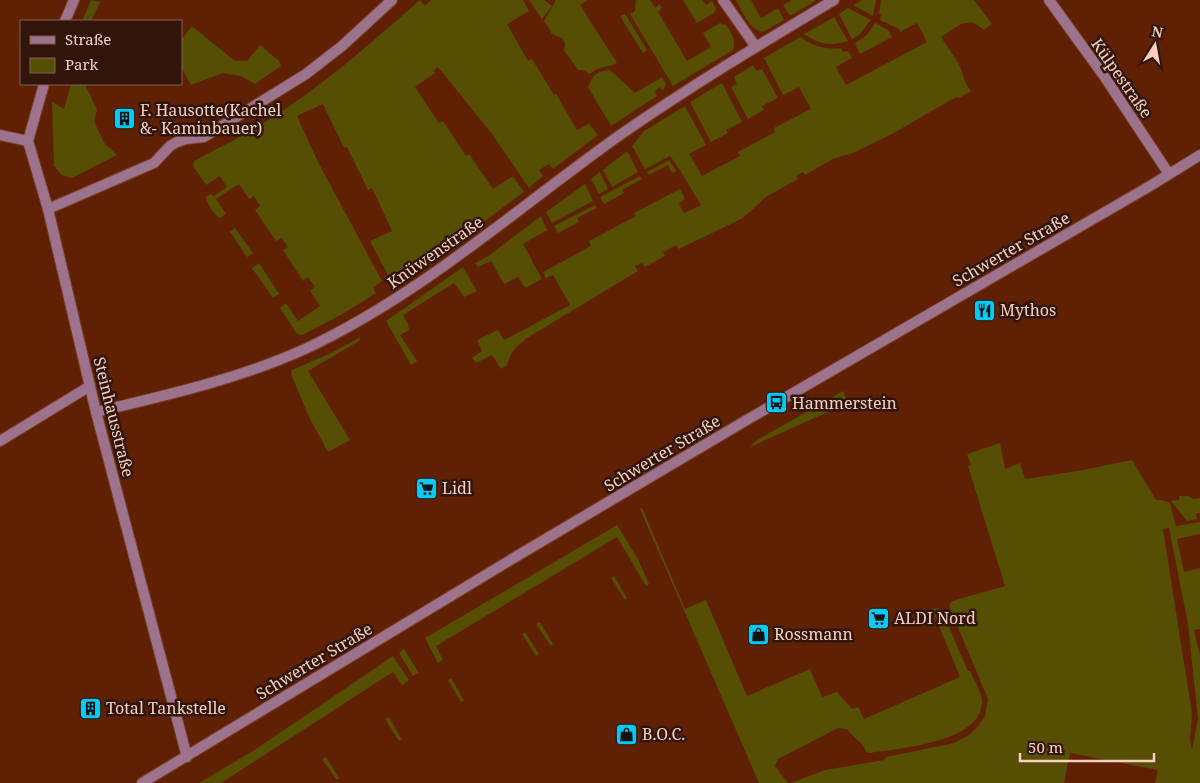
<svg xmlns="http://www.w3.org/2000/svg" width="1200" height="783" viewBox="0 0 1200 783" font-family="'Noto Serif',serif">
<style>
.green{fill:#564e02;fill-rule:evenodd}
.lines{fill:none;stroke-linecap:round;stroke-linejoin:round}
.minor-casing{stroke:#7a4025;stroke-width:12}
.minor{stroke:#9c728c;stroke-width:10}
.labels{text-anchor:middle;stroke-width:5;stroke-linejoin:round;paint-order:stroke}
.street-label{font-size:16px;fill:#f7d0c1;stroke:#31150a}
.poi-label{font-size:16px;fill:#f7d0c1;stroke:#31150a;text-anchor:start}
</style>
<rect width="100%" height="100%" fill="#5f2003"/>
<g class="green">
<path d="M91 0 100 2 91 21H82Z"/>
<path d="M420 0 425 6 431 0H523L529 11 507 24 528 61 532 59 554 95 556 94 577 130 589 124 598 135 553 169 549 164 539 170 543 176 529 188 492 134 438 67 434 70 435 73 415 87 439 123 443 121 466 156 469 154 493 189 513 176 524 192 451 246 432 253 392 283 370 241 392 231 372 188 368 190 347 147 344 148 323 104 297 116 318 162 382 281 373 288 376 293 341 315 302 335 297 334 280 308 286 303 298 321 320 306 310 291 315 287 308 277 303 281 283 250 288 247 282 238 276 241 255 210 260 206 254 196 249 199 239 184 216 199 226 214 220 218C214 215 207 204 206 197L211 194 214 196 227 187 220 176 206 185 193 166 194 161C217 148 242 137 264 123 320 88 370 44 420 0Z"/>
<path d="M529 0H544L552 6 542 19Z"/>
<path d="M556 0H588L580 5 617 63C607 68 598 66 590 74L583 70H578L564 50 565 43 562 38 552 34 544 21Z"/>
<path d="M636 0H650L655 8 660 4 662 8 658 12 687 61 711 47 703 33 720 23 723 25 725 24C731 33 737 39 733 50L673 86 630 14 635 11Z"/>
<path d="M683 0H702L706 5 712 1 716 9 714 13 697 23Z"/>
<path d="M736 0H751L761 18 778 8 784 20 763 32C748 29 743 12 736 0Z"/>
<path d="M792 0H815V1L790 16 783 5Z"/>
<path d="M862 0H876L873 16 853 5Z"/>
<path d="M881 0H974L992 24 984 30 973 22 961 24 941 37 959 64 966 84 971 91 959 98 956 97 892 134 853 153 833 159 805 175 803 172 796 176 798 179 766 197 743 218 679 249 676 245 663 252 665 256 645 267 642 263 635 266 638 271 527 338C517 346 510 352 507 365L501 369 492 355 476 363 472 358 482 351 477 340 498 330 504 340 570 305 553 275 546 278 543 272 591 246 589 241 636 216 634 213 680 189 685 199 679 203 684 213 701 205 678 167 670 156 645 169 632 146 644 131 685 106 706 145 689 154 702 176 740 156 738 152 775 132 774 128 811 109 799 87 783 95 764 58 800 37C813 46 825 50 841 48L843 52 848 51 852 58 836 67 846 85 927 42 917 23 900 32 899 29 880 20 881 15 879 14Z"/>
<path d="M848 8 871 20 859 35 852 39 839 14Z"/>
<path d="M625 14 647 50 643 53 620 16Z"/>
<path d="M834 17 848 41C831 47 818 44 804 34Z"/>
<path d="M875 23 888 30 892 37 860 54 855 43 867 35Z"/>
<path d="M192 26 235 61H247L260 45 279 61 281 66 255 84 241 76 223 73 191 85 181 67V40Z"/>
<path d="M753 65 756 71 762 69 778 98 762 106 764 110 748 119 731 87 737 84 734 77Z"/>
<path d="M610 70 635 93 662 77 666 84 663 91 660 87 655 91 657 96 611 126 588 87C593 75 596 71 610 70Z"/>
<path d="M722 83 742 122 726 130 728 133 711 142 690 102Z"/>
<path d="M71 84H85L97 110 94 122 105 144 117 155 72 178 62 175 54 166 52 102 64 109Z"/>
<path d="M627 151 638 172 612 187 603 170Z"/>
<path d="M669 160 676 171 672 173 668 165 649 175 647 172Z"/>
<path d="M600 172 608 189 599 194 591 179Z"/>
<path d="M640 176 642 179 622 190 624 193 604 204 600 197Z"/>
<path d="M585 184 593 201 552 223 546 212Z"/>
<path d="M595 205 597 208 577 218 579 222 558 233 554 226Z"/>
<path d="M541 216 547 230 523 244 542 279 525 288 518 277 504 284 491 261 478 267 475 263 487 257Z"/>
<path d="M235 228 253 253 247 257 230 232Z"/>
<path d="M259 263 279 294 273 298 252 268Z"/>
<path d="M463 267 477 291 464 297 454 283 403 315 408 324 409 330 400 335 417 361 411 365 386 321Z"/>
<path d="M361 337 359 341 308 371 350 440 328 452 309 417 291 374 292 370 331 353Z"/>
<path d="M843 391 848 403 750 447 754 442Z"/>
<path d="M1000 443 1005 469 1020 463 1025 479 1083 470 1132 460 1156 500H1162L1170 503 1176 526 1200 522V534L1177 539 1184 572 1200 568V629L1194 630 1200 656V783H1155L1158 770 1070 753 1064 783H791L825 770 884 760 886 757 954 743 969 735 979 725 985 716 988 699 949 606 952 601 1005 586 968 466 971 465 967 454ZM1169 528 1188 624 1198 719 1192 750 1190 739 1192 714 1163 529Z"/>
<path d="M1179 496H1188L1194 499 1200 498V513L1196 514 1197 519 1187 521 1171 501 1179 500Z"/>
<path d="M642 508 685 609 706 600 747 696 810 669 822 697 837 692 852 709 858 707 864 719 960 677 932 609 936 608 941 609 968 671H970C974 680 981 690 982 700 984 743 899 748 870 753L866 752C863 741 852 738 847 729L838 728 778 759 775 766 788 783H759L640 509Z"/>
<path d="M617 525 638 559 649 584 646 586 617 537 436 646 443 660 438 663 425 638Z"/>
<path d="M614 576 627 598 625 600 611 578Z"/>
<path d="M540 622 553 644 551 646 536 624Z"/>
<path d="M525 632 539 654 536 656 522 634Z"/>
<path d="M404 649 419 673 413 676 399 653Z"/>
<path d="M393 656 409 680 402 685 393 672 221 783H199L256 749Z"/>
<path d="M451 678 464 701 461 702 448 680Z"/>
<path d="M389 717 402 740 399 741 385 719Z"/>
<path d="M326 757 339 778 337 780 322 759Z"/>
</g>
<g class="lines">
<defs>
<g id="minor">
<path d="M723 0 756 47"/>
<path d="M1049 0 1104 76 1169 174"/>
<path d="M65 21 74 0"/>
<path d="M44 84 28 141 48 209 96 412 187 757"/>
<path d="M0 135 28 141"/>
<path d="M48 209 154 163 170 146 177 142 186 139 204 137 306 74 342 46 392 0"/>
<path d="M96 412C167 395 239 379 305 349 421 295 517 208 620 135 689 87 762 43 834 0"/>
<path d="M0 441 90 386"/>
<path d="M142 783 517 556 745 421 1150 186 1200 155"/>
</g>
</defs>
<use href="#minor" class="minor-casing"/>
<use href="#minor" class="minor"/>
</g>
<defs>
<symbol id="building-square" viewBox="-11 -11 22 22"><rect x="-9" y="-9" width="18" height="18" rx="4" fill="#00cbf9" stroke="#31150a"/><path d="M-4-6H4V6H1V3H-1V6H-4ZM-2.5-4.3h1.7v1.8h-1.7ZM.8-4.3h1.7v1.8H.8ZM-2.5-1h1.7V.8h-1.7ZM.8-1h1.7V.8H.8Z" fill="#111"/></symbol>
<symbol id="restaurant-square" viewBox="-11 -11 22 22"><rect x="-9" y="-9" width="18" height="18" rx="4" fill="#00cbf9" stroke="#31150a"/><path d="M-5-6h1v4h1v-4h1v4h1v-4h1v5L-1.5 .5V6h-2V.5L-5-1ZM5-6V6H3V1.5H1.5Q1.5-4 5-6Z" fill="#111"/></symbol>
<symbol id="bus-square" viewBox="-11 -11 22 22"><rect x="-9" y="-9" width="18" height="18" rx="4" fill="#00cbf9" stroke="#31150a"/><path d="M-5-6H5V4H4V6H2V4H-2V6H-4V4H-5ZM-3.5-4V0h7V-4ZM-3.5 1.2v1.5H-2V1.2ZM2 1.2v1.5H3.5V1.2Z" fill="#111"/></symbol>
<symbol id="supermarket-square" viewBox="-11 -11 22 22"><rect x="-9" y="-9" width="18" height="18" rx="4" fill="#00cbf9" stroke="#31150a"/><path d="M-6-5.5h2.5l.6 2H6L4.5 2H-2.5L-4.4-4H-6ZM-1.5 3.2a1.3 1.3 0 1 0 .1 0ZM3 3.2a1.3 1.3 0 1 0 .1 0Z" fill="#111"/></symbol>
<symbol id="shop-square" viewBox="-11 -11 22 22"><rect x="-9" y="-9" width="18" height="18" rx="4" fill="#00cbf9" stroke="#31150a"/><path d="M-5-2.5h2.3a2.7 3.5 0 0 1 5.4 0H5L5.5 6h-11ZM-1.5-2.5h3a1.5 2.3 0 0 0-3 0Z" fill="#111"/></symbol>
</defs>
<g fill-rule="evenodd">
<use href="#building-square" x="112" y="106" width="25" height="25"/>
<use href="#restaurant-square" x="972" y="298" width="25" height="25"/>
<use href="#bus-square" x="764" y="390" width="25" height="25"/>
<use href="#supermarket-square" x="414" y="476" width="25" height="25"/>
<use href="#supermarket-square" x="866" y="606" width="25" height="25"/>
<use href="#shop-square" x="746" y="622" width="25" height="25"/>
<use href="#building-square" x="78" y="696" width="25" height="25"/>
<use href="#shop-square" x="614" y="722" width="25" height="25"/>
</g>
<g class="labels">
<g class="street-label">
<text transform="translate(1122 78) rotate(55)" y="6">Külpestraße</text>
<text transform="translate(1011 249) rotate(-30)" y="6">Schwerter Straße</text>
<text transform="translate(435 252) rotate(-35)" y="6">Knüwenstraße</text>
<text transform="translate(114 417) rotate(76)" y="6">Steinhausstraße</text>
<text transform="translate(662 453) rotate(-31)" y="6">Schwerter Straße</text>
<text transform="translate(314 661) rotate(-31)" y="6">Schwerter Straße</text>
</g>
<g class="poi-label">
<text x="140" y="116">F. Hausotte(Kachel<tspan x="140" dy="18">&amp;- Kaminbauer)</tspan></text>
<text x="1000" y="316">Mythos</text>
<text x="792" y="409">Hammerstein</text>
<text x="442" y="494">Lidl</text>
<text x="894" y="624">ALDI Nord</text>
<text x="774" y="640">Rossmann</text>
<text x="106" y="714">Total Tankstelle</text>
<text x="642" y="740">B.O.C.</text>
</g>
</g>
<rect x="20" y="20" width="162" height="65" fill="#31150a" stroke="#806053"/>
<rect x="30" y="36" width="25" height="8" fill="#9c728c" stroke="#806053"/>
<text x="65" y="45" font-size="15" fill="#f7d0c1">Straße</text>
<rect x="30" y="58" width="25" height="15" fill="#564e02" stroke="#806053"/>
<text x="65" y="70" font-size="15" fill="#f7d0c1">Park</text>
<g transform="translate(1155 45) rotate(11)" stroke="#31150a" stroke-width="4" paint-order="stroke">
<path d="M0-4L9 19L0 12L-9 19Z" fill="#f7d0c1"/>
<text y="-8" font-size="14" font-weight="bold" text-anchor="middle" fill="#f7d0c1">N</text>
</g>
<path d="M1020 753v8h134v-8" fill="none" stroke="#f7d0c1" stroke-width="2.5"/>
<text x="1028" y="753" font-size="15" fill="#f7d0c1" stroke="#31150a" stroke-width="4" paint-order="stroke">50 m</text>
</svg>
